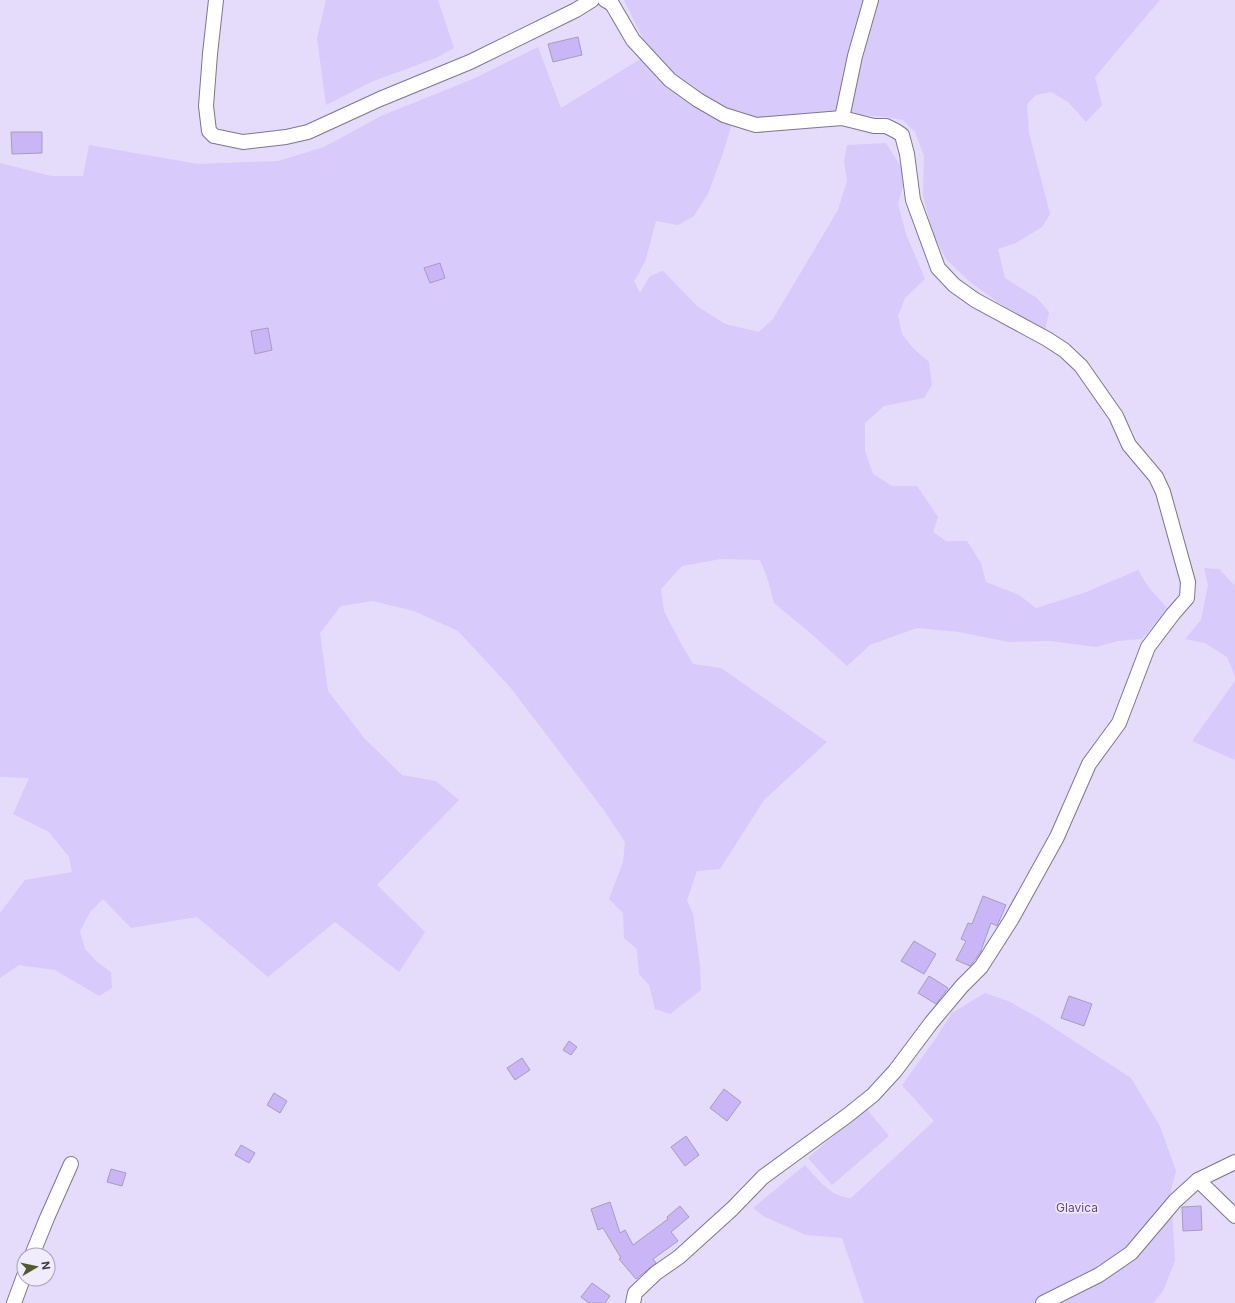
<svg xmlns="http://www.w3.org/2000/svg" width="1235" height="1303" viewBox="0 0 1235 1303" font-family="Inter,sans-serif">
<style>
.green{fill:#d8cafb}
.building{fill:#cab6f7;stroke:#a59db9}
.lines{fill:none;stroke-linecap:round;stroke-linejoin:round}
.minor-casing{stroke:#7d7590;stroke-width:16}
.minor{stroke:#fff;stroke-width:14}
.labels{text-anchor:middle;stroke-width:3;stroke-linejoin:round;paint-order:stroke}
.park-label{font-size:12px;fill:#613d9a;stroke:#f0ebfd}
</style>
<rect width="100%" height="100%" fill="#e4dcfa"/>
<g class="green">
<path d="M326 0H438L454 48 436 58 371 82 326 105 317 38Z"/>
<path d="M624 0H1160L1095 77 1102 105 1086 122 1068 102 1051 92 1036 95 1027 104 1029 133 1050 214 1042 227 1016 243 998 249 1005 278 1037 298 1049 312 1045 330 1006 308 970 282 946 259 933 234 923 196 924 156 915 132 903 120 885 117 860 115 843 125 805 119 774 120 735 114 722 156 708 194 694 216 678 225 656 221 645 262 634 281 640 293 650 276 663 271 697 306 725 324 759 332 773 319 838 210 847 181 844 161 847 145 886 143 906 175 898 204 906 234 925 279 905 298 898 316 902 334 913 348 929 362 932 385 924 398 884 406 865 423V451L873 474 892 486H917L938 517 933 532 946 541H967L981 563 986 582 1019 595 1036 608 1084 593 1138 570 1149 588 1168 609 1142 639 1118 641 1096 647 1051 641 1009 642 959 632 917 628 870 645 847 666 808 631 774 603 767 577 760 560 721 559 682 566 661 589 664 611 680 642 693 664 721 668 827 742 764 800 720 869 697 871 687 900 693 914 700 966 701 990 670 1014 655 1009 649 985 639 974 637 949 624 938 623 913 609 899 623 862 625 842 603 809 510 687 458 631 414 611 373 601 341 606 320 633 328 691 365 739 402 775 436 781 459 800 377 885 425 932 399 972 335 922 268 977 197 917 131 928 103 899 90 912 80 931 85 949 96 961 111 972 112 988 99 996 55 970 19 965 0 978V913L25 880 72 872 69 857 49 832 13 814 29 778 0 777V163L51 176H83L89 145 198 164 278 161 324 147 381 116 473 79 538 47 561 108 650 53Z"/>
<path d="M1204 568 1219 569 1235 586V676L1227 657 1205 643 1185 639 1201 620 1208 585Z"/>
<path d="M1235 681V760L1192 741Z"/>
<path d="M985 993 1008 1001 1037 1017 1131 1078 1160 1126 1176 1171 1171 1190 1175 1261 1163 1291 1153 1303H864L842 1238 806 1235 765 1217 753 1208 805 1165C818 1179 830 1197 851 1198L934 1121 902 1085 934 1041 952 1013Z"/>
<path d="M866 1108 889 1136 832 1185 808 1158Z"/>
</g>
<g class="building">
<path d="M578 37 582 55 553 62 548 44Z"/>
<path d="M11 132H42V153L12 154Z"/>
<path d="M440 263 445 278 430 283 424 268Z"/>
<path d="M268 328 272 350 255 354 251 331Z"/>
<path d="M983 896 1006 905 997 926 991 923 980 953 970 966 956 960 966 941 961 939 968 923 972 924Z"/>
<path d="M914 941 936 954 924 974 901 961Z"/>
<path d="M929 976 948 988 936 1004 918 993Z"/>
<path d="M1069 996 1092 1004 1084 1026 1061 1018Z"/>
<path d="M569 1041 577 1047 571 1055 563 1050Z"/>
<path d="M522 1058 530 1070 515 1080 507 1068Z"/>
<path d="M724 1089 741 1102 727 1121 710 1108Z"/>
<path d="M274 1093 287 1101 280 1113 267 1105Z"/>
<path d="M686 1136 699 1155 685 1166 671 1147Z"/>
<path d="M241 1145 255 1153 249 1163 235 1155Z"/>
<path d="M111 1169 126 1173 122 1186 107 1182Z"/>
<path d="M610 1202 620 1233 625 1230 633 1245 668 1219 667 1217 680 1206 689 1217 671 1232 678 1241 653 1259 656 1263 636 1279 619 1259 621 1258 603 1228 598 1230 591 1209Z"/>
<path d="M1201 1206 1202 1230 1183 1231 1182 1207Z"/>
<path d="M592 1283 610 1296 605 1303H589L581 1297Z"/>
</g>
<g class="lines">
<defs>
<g id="minor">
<path d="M216 0 210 54 206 106 209 131 214 136 243 142 286 137 308 132 380 99 470 62 576 10 592 0"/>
<path d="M605 0 612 4 633 40 670 80 698 100 724 115 756 125 842 118 874 126H886L896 131 902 135 907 154 913 200 938 268 954 285 975 300 1047 339 1064 350 1081 366 1116 416 1129 445 1156 477 1163 492 1188 582 1187 598 1173 614 1148 647 1119 723 1089 764 1057 837 1011 920 981 967 962 986 931 1023 895 1071 873 1095 848 1115 763 1177 732 1209 679 1257 656 1273 635 1293 633 1303"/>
<path d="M842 118 855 56 871 0"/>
<path d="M1198 1180 1235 1216"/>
<path d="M32 1255 47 1218 71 1164"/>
<path d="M14 1303 24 1276"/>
<path d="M1043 1303 1099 1275 1131 1253 1175 1201 1198 1180 1235 1162"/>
</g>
</defs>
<use href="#minor" class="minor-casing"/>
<use href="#minor" class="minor"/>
</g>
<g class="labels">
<g class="park-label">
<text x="1077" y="1212">Glavica</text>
</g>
</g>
<g transform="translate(36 1267) rotate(81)"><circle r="19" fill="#f0ebfd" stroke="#a7a3b2"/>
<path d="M0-3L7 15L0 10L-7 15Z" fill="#525b2a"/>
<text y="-6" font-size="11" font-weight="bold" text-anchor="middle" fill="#3a3642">N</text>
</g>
</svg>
